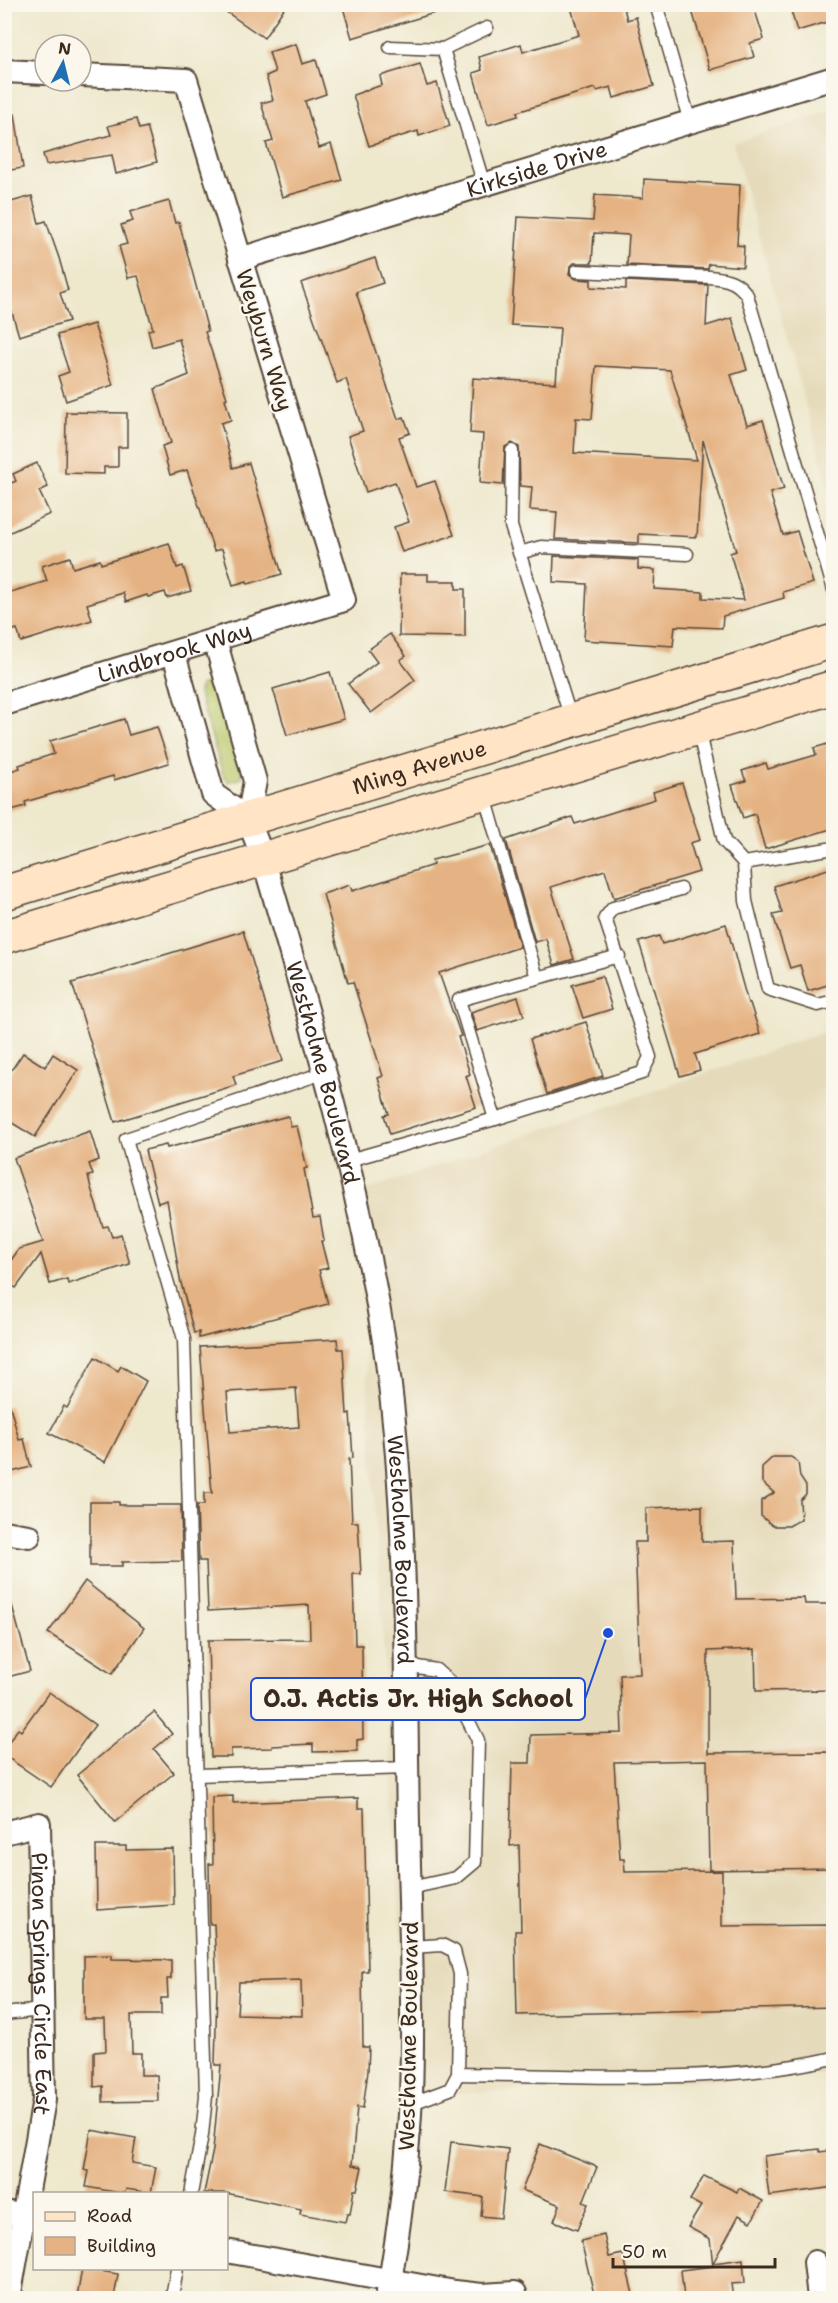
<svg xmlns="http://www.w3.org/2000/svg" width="838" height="2303" viewBox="0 0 838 2303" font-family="'Shantell Sans',sans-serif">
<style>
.built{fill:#e5daba}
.green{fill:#b8c669;stroke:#7a7844;stroke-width:1.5}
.building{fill:#e5b383;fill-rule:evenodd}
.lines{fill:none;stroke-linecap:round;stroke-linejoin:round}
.service-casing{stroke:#564638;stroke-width:15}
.minor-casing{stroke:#564638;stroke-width:26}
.secondary-casing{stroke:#564638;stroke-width:36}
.service{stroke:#fff;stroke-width:12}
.minor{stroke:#fff;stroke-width:22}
.secondary{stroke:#ffe4c6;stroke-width:33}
.labels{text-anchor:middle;stroke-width:4.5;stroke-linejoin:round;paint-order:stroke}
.street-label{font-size:22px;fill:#3b2a1e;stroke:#fbf7ec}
.leader{fill:none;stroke:#1d4ed8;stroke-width:2}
.callout-dot{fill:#1d4ed8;stroke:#fbf7ec;stroke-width:2}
.callout{fill:#fbf7ec;stroke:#1d4ed8;stroke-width:2}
.callout-label{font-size:24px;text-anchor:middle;font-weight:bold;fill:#3b2a1e}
</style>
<rect width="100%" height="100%" fill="#fbf7ec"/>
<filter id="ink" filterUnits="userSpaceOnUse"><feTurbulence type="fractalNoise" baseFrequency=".0167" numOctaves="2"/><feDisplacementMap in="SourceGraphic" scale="12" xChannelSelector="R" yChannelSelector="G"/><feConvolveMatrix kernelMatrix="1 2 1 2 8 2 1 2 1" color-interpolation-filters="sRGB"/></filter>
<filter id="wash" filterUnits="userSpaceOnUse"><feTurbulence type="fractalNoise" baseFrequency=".008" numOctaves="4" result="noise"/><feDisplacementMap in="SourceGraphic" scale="24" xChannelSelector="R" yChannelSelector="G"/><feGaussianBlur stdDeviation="1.35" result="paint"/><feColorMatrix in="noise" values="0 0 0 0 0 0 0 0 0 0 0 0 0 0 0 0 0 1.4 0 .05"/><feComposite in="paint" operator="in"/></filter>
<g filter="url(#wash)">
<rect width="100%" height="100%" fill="#eee8cd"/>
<g class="built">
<path d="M833 110H834L833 503 733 143Z"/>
<path d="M833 1029V2072L411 2096 356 1194Z"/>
</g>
<path class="green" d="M211 682 217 685 241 767 242 778 229 782 223 775 199 694 200 686Z"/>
<g id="blocks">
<g class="building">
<path d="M215 4H287L264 38Z"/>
<path d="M342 4H448V9L352 38Z"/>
<path d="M570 4H623L627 20 636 17 654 86 614 98 611 87 597 91 595 88 517 112 518 116 488 125 473 73 482 70 479 57 521 44 523 52 579 35Z"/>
<path d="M690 4H753L764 39 750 43 754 57 710 70Z"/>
<path d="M789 4H834V20L797 31Z"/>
<path d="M296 44 302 64 316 60 326 94 305 101 319 148 331 144 342 180 282 197 266 143 273 141 261 103 273 100 266 76 275 72 269 52Z"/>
<path d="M420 64 427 86 437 83 450 126 419 136 418 131 369 146 353 95 382 85 380 76Z"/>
<path d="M15 114 23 168 4 171V115Z"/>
<path d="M136 119 139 129 147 127 157 162 116 174 112 155 46 165 43 154 111 135 108 126Z"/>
<path d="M644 179 740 185 737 245 744 246 743 267 709 264 708 269 627 265 629 235 594 233 592 263H574L570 267 569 274 576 279 591 280V287L626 289V281L708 285 706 326 732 318 747 370 731 375 747 425 763 420 784 489 770 493 783 535 797 531 813 583 783 592 784 598 723 616 722 628 675 626 673 646 584 640 587 584 553 582 554 556 638 560V569L655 570 654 589 703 592V598L744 600 730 553 736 551 703 440 697 537 639 534V543L555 539 557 512 530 510 532 487 520 486 519 447 512 443 505 447 503 485 480 483 483 434 470 433 473 378 556 383 560 328 511 325 518 217 593 221 595 195 643 198ZM596 366 670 370 697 460 574 453 576 418 592 419Z"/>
<path d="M32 196 39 223 46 221 59 258 68 290 60 293 69 321 19 336 4 285V204Z"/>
<path d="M169 201 175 223 179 222 208 331 205 332 227 398 225 399 231 420 221 423 233 468 249 463 282 574 248 584 247 581 233 585 222 549 214 551 187 470 170 475 162 446 171 443 155 389 189 375 179 339 152 347 148 330 153 329 138 276 128 278 119 246 127 244 121 225 133 221 130 212Z"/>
<path d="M375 258 383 283 356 292 398 419 404 417 410 433 399 437 416 487 435 481 454 535 402 552 394 527 409 522 395 482 366 492 348 436 363 431 346 379 337 383 301 283Z"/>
<path d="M94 324 113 385 66 401 58 376 69 372 57 335Z"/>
<path d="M66 412 127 413V447H118V467H104V474L65 473Z"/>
<path d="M37 463 48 487 39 491 50 514 4 535V486L16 481 13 474Z"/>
<path d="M169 543 177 568 183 566 191 591 167 598 165 592 148 597 147 595 126 602 123 593 87 604 92 620 21 642 17 629 4 633V594L47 581 42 566 70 557 73 568 100 560 101 564Z"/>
<path d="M400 574H428V581H456V589H465V637L399 636Z"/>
<path d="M390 634 406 656 400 660 415 680 371 713 348 684 377 662 368 650Z"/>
<path d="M330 672 344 719 287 735 273 689Z"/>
<path d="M124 719 129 735 157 727 169 763 114 780 113 776 25 802 26 806 4 812V773L20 768 19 765 54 754 50 741Z"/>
<path d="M834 742V828L765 849 755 814 743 818 732 785 746 781 742 771 766 763 768 769 816 755 814 748Z"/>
<path d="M682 783 700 840 690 843 699 872 614 898 605 870 551 887 574 959 554 965 546 939 535 942 506 840 572 817 575 824 655 799 653 792Z"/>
<path d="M490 845 520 947 439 973 461 1036 458 1037 470 1074 466 1076 476 1107 390 1134 384 1115 389 1114 378 1078 383 1076 353 982 348 983 323 894 350 885 352 891 433 865 432 860Z"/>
<path d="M834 867V983L808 991 800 965 790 968 773 915 782 913 774 886Z"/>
<path d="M726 924 748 1003H750L760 1034 695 1054 700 1070 680 1076 639 942 659 936 662 944Z"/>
<path d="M243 931 283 1061 233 1076 236 1085 115 1122 72 983Z"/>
<path d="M602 976 612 1009 583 1018 572 985Z"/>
<path d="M518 997 524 1016 477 1031 471 1012Z"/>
<path d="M586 1022 603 1076 547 1094 530 1039Z"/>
<path d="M23 1053 45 1067 53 1054 78 1070 35 1137 4 1118V1081Z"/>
<path d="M288 1116 291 1127 297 1126 307 1168 304 1169 313 1218 320 1217 324 1241H321L328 1268 319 1270 328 1304 199 1338V1332L194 1333 180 1279 167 1200 158 1203 145 1150 166 1145 167 1148Z"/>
<path d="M90 1131 99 1160 89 1164 93 1175 88 1176 91 1188 103 1227 108 1226 112 1237 121 1234 130 1264 68 1284 67 1279 50 1284 41 1254 16 1288 4 1280V1270L19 1249 43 1242 14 1158Z"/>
<path d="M337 1339 338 1349H343L347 1414 350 1413 353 1458 349 1459 352 1522H358L361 1574H353L355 1645H362L363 1739 357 1740V1751L313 1752V1744L272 1746V1748L231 1749V1757H211L208 1640 310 1639 309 1605 208 1611 206 1561H199L197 1505H204V1493H212L200 1347ZM296 1388 299 1427 230 1432 227 1392Z"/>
<path d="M95 1357 118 1371 121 1366 146 1381 105 1462 49 1433 64 1406 67 1408Z"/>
<path d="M10 1406 19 1440 24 1439 31 1467 4 1474V1407Z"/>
<path d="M773 1457H791L798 1462 800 1477 806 1486V1494L800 1500 801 1519 789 1526H773L761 1516V1501L774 1493 762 1482V1467Z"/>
<path d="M90 1502H119V1505H181L182 1561 122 1562V1566H90Z"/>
<path d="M702 1506V1542L734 1541 736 1599 804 1598 805 1604H834V1690L756 1691 755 1649 708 1651V1753L832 1752 834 1868 709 1870 707 1760 614 1762 620 1859H624L625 1872 722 1871V1926L834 1925V2007L517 2015 515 1931H521L519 1845 510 1846 512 1763H530L531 1735 622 1733 620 1675 640 1674 635 1542H646V1508Z"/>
<path d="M85 1581 144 1628 112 1674 48 1633Z"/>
<path d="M10 1598 30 1671 4 1678V1599Z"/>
<path d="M49 1692 95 1725 51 1787 4 1755V1748L18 1729 21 1731Z"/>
<path d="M154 1712 172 1734 154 1749 174 1773 115 1822 77 1775Z"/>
<path d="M233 1796V1803L358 1798V1808H364L368 1971H362L363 2047H369L368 2071 363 2108 357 2107 352 2165 362 2167 357 2190H354L350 2214H347L345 2222 300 2214 301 2209 226 2193H204L213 2150 221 2065H215L217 1989 214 1924H210L209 1864H213L212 1797ZM301 1980 302 2016 237 2014 239 1982Z"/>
<path d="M96 1846H126V1850L173 1849 174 1905 97 1910Z"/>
<path d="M112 1955V1959L171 1960V1979H167L168 1998H161V2015H131L132 2053H141V2075H157L158 2101 103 2102V2086L94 2087V2052L106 2051 105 2019H84V1956Z"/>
<path d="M91 2130 136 2138 132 2163 156 2167 151 2193 126 2189 125 2193H121L86 2187 89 2171 84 2170Z"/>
<path d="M451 2142 508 2149 501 2218 481 2216 483 2197 445 2192Z"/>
<path d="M540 2144 597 2167 583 2202 588 2204 577 2230 554 2221 560 2205 522 2190Z"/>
<path d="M819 2149 820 2152 834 2150V2187L769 2196 764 2156Z"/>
<path d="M704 2176 737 2192 739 2188 763 2201 751 2222 739 2215 713 2263 743 2259 745 2283 731 2284 733 2298H684L681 2270 713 2266 710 2239 688 2227 701 2206 690 2200Z"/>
<path d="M604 2235 609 2257 623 2254 634 2298H595L581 2241Z"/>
<path d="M82 2268 118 2274 114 2298H77Z"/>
</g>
</g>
</g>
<g filter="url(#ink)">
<use href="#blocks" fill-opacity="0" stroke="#564638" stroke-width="1.5"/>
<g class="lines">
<defs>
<g id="service">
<path d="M656 4 690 122"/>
<path d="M390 47 443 49 484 185"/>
<path d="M443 49 487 28"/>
<path d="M577 271 710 277C728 279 737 281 747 295L834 590"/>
<path d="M512 451 511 526 571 719"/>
<path d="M519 553 541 547 687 554"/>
<path d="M698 729 724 841 744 863 834 848"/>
<path d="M484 793 537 978 459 1000 495 1119 642 1073 650 1057 605 918 613 908 681 889"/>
<path d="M744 863 746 901 768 989 818 1005 834 1001"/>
<path d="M537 978 619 956"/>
<path d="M349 1160 495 1119"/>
<path d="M405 1665 436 1670 449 1682 478 1740 475 1862 456 1878 410 1888"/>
<path d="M197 1775 407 1768"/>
<path d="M4 2014 42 2010"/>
<path d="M458 2074C580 2075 714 2086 834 2058"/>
<path d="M410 2104 450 2089 458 2074 460 1974 454 1951 442 1945 411 1947"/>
<path d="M191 2194 202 2135 206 2096 184 1339 126 1139 326 1072"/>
<path d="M172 2298 177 2268"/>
</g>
<g id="minor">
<path d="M4 71 45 73"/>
<path id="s1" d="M240 259 834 78"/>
<path d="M215 640 255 781 248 819"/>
<path id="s2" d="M174 654 213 794 248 819 263 858C310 1018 358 1176 384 1341 408 1500 405 1663 408 1824 410 1914 414 2004 411 2095 408 2163 399 2231 387 2298"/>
<path id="s3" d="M4 704 344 600 186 80 81 75"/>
<path d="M4 1532 29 1536"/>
<path id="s4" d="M4 1833 39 1824 44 2100 9 2298"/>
<path d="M4 2212 34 2217"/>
<path d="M226 2251 455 2292 482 2295 515 2293"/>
<path d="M815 2262 819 2298"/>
</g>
<g id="secondary">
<path id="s5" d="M4 893 834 641"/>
<path d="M4 937 834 687"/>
</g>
</defs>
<use href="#service" class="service-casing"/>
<use href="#minor" class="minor-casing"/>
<use href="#secondary" class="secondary-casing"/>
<use href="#service" class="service"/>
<use href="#minor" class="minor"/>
<use href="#secondary" class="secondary"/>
</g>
</g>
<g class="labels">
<g class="street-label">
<text dy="8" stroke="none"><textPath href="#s1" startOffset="310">Kirkside Drive</textPath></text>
<text transform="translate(265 340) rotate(73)" y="8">Weyburn Way</text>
<text dy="8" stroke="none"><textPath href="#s3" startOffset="178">Lindbrook Way</textPath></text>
<text dy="8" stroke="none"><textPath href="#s5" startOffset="434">Ming Avenue</textPath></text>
<text dy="8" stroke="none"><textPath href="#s2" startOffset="453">Westholme Boulevard</textPath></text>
<text dy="8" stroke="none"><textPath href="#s2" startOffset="938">Westholme Boulevard</textPath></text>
<text dy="8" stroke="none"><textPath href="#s4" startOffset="196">Pinon Springs Circle East</textPath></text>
<text transform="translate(408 2036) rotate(-89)" y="8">Westholme Boulevard</text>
</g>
</g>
<path class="leader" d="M608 1633L585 1699"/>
<circle class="callout-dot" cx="608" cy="1633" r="6"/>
<rect class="callout" x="251" y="1678" width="334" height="42" rx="6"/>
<g class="callout-label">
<text x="418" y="1707">O.J. Actis Jr. High School</text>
</g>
<rect width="838" height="2303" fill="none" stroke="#fbf7ec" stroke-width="24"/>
<rect x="33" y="2192" width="195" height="78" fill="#fbf7ec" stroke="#aea59a" stroke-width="1.5"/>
<rect x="45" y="2212" width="30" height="9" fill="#ffe4c6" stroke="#aea59a" stroke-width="1.5"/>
<text x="87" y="2222" font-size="18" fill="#3b2a1e">Road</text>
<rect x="45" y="2237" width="30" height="18" fill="#e5b383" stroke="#aea59a" stroke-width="1.5"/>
<text x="87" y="2252" font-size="18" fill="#3b2a1e">Building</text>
<g transform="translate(63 63) rotate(7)"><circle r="28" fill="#fbf7ec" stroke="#aea59a" stroke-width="1.5"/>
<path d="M0-4.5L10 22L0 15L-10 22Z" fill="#1f6fb2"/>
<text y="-9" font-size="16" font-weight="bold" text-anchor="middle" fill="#3b2a1e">N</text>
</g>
<path d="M613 2258v9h162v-9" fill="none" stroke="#3b2a1e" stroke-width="3"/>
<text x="622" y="2258" font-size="18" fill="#3b2a1e" stroke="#fbf7ec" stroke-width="4.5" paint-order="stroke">50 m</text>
</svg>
